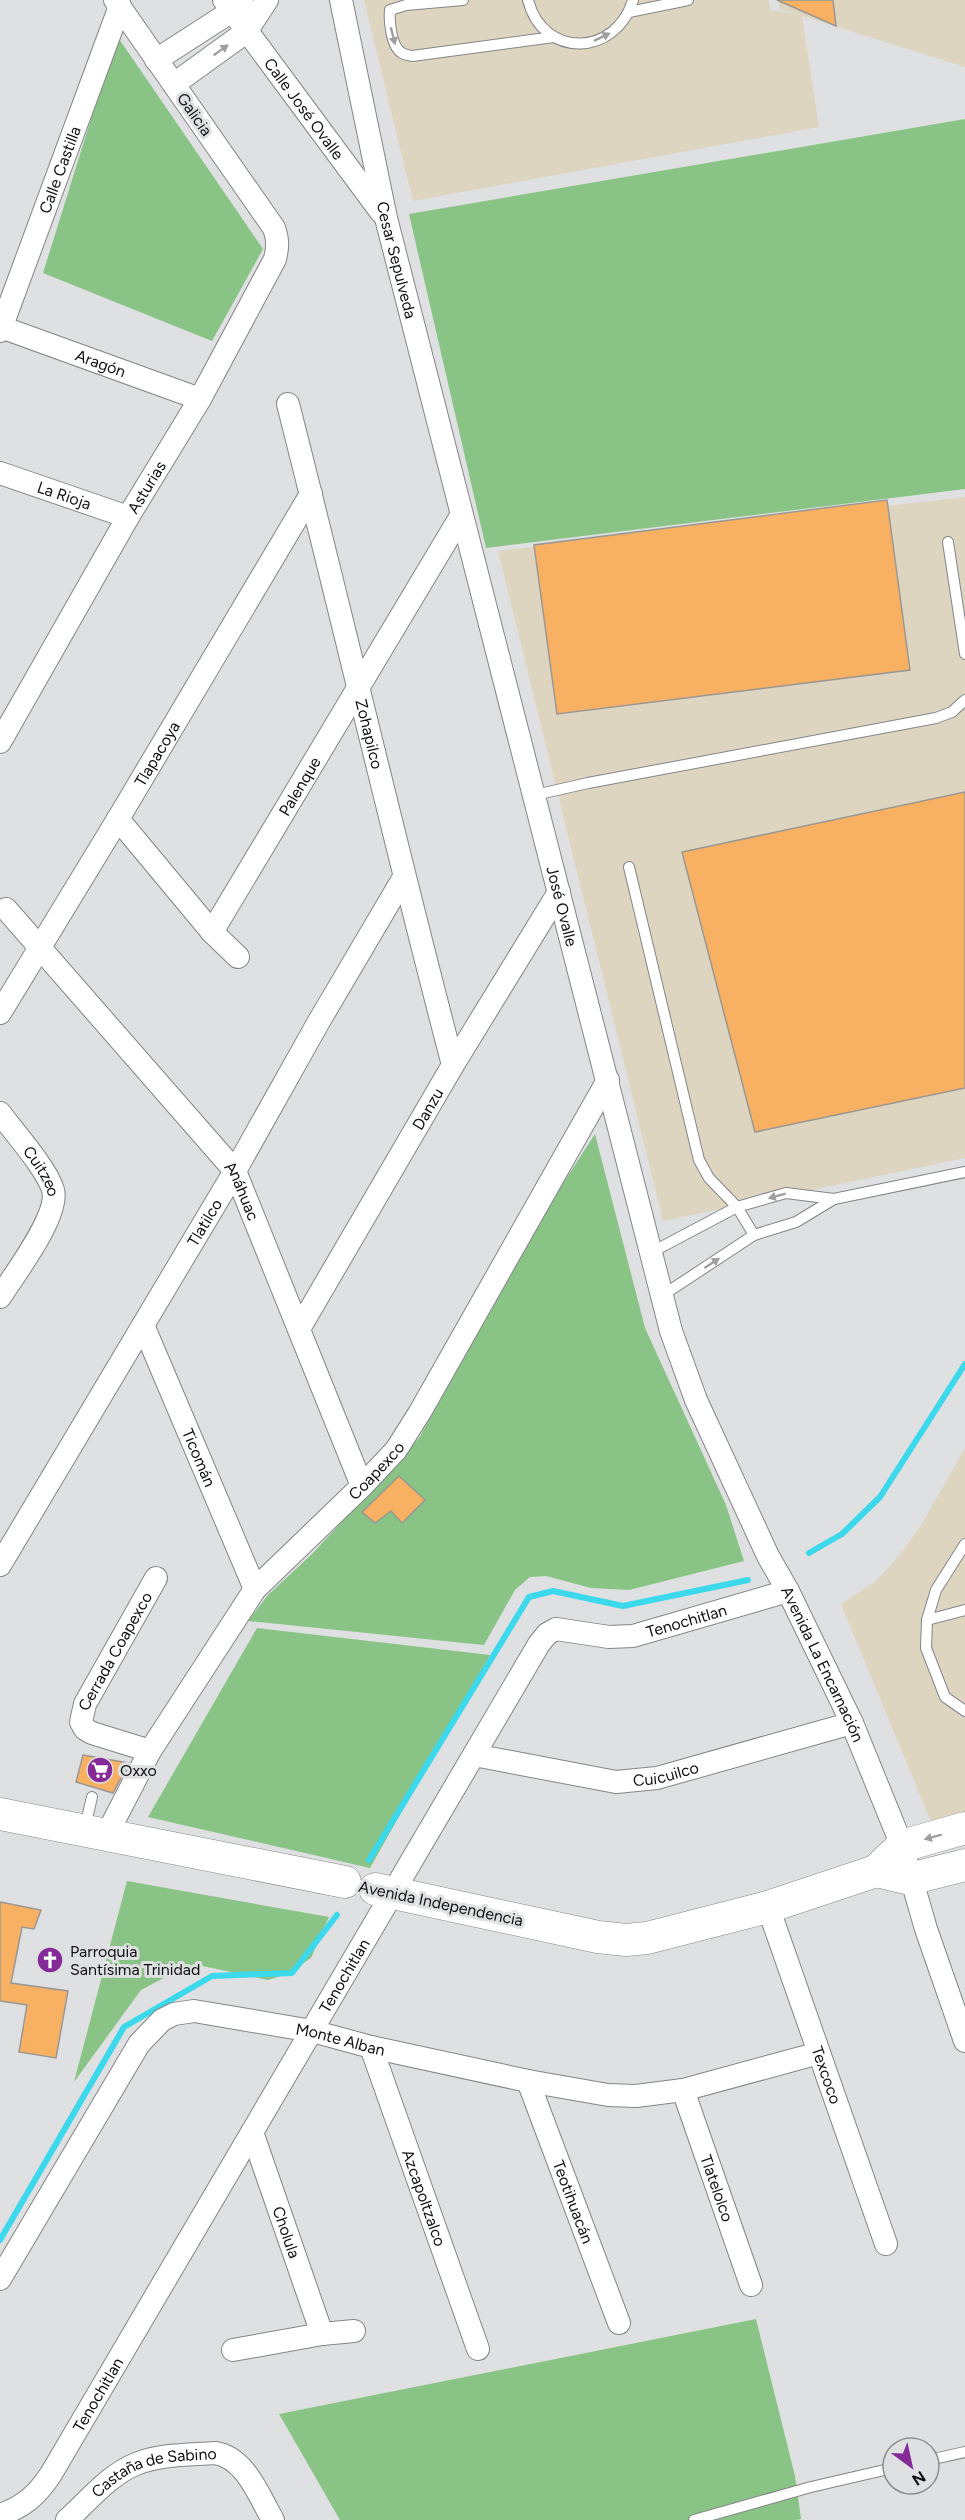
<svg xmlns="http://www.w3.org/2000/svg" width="965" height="2520" viewBox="0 0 965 2520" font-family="Figtree,sans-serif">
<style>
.industrial{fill:#ded5c0}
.green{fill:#8ac386}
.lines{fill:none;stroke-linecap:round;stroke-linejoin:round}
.stream{stroke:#3cd8eb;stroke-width:6}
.building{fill:#f8b162;stroke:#999795;stroke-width:1.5}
.lane-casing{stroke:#848588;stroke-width:12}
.street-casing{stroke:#848588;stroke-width:24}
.secondary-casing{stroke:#848588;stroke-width:33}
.lane{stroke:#fff;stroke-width:10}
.street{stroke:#fff;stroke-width:22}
.secondary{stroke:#fff;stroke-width:32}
.oneway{fill:#9f9f9f}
.labels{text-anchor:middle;stroke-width:6;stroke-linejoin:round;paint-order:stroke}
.street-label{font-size:16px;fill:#0f1010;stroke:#dee0e2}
.poi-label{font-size:16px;fill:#0f1010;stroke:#dee0e2;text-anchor:start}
</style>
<rect width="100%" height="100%" fill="#dee0e2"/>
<g class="industrial">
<path d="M364 0H769L770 10 795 14 780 9 778 0H965V67L802 16 819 127 413 201Z"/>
<path d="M965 497V1158L663 1221 498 551Z"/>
<path d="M965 1448V1815L932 1824 841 1604 875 1582 898 1557 920 1527Z"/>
</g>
<g class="green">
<path d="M117 36 263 249 212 341 43 273Z"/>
<path d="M965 119V489L486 548 409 214Z"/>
<path d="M595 1134 645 1328 726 1505 744 1561 629 1590 591 1588 546 1576 530 1577 515 1590 484 1645 248 1621 268 1595 313 1553 419 1438 549 1205Z"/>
<path d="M257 1628 490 1655 370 1868 148 1817Z"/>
<path d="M127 1881 329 1917 311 1958 287 1974 268 1980 198 1965 173 1973 141 1990 74 2082Z"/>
<path d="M756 2319 795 2476 801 2519 796 2520H340L279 2414Z"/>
</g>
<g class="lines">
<g class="stream">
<path d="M809 1553 842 1534 880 1497 965 1364"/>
<path d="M369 1860 529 1597 553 1591 623 1606 748 1580"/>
<path d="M0 2240 124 2027 212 1976 292 1973 337 1915"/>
</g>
</g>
<g class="building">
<path d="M777 0H833L836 26Z"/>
<path d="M887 500 910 670 557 714 534 545Z"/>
<path d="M965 792V1088L755 1132 682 852Z"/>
<path d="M399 1476 425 1500 402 1523 391 1511 375 1523 362 1512Z"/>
<path d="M83 1755 129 1763 113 1793 76 1782Z"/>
<path d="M0 1902 41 1910 34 1929 22 1927 11 1983 68 1991 56 2058 19 2052 27 2005 0 2001Z"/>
</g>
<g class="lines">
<defs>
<g id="lane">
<path d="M463 0 406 5 390 10C389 21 391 47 402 53 405 55 408 55 412 56L554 37"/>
<path d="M528 0C543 59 616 57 633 0"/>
<path d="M629 12 688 0"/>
<path d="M948 542 965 654"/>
<path d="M535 795 588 783 936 718 952 712 965 700"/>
<path d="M629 867 699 1160 709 1178 737 1207 754 1235"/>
<path d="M652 1252 737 1207 786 1193 834 1199 965 1172"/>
<path d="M663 1295 754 1235 796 1222 834 1199"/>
<path d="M965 1544 936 1590 927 1620 926 1648 945 1697 965 1711"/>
<path d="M927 1620 965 1610"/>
<path d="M85 1827 92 1797"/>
<path d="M929 2460 965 2452"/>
<path d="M694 2520 811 2487 893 2468"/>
</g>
<g id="street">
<path id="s1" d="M224 0 381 212"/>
<path id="s2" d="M341 0 386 218 671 1331 696 1400 768 1556 788 1591 852 1723 902 1846 926 1929 965 2041"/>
<path d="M156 60 232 11 244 7"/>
<path d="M174 84 246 32 267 0"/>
<path id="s3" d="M1 327 200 399"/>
<path id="s4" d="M0 331 120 6"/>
<path id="s5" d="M288 404C344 624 395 845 453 1065"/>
<path id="s6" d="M0 473 128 517"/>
<path id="s7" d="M0 742 128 517 200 399 275 259C278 247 278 239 274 228L115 0"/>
<path d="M118 819 212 932 238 957"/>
<path id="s8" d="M6 909 235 1171 362 1486"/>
<path id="s9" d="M212 932 461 516"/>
<path id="s10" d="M0 1013 118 819 311 494"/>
<path id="s11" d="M0 1113C14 1132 47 1169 53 1190 60 1215 14 1275 0 1297"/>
<path id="s12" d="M143 1325 255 1589"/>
<path id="s13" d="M299 1329 453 1065 559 892"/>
<path id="s14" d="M0 1565 235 1171 318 1023 404 877"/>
<path id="s15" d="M150 1751 92 1733 85 1729 81 1722 85 1704 156 1578"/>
<path id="s16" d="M474 1755 616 1782 657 1778 852 1723"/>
<path id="s17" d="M107 1834 150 1751 255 1589 362 1486 396 1450 420 1412 608 1080"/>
<path id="s18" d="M768 1907 886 2244"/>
<path id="s19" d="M371 2047 478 2349"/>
<path id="s20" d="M528 2081 619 2323"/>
<path id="s21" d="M683 2090 751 2285"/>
<path id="s22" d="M252 2132 322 2334"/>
<path id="s23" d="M0 2279 139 2044 162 2020 174 2014 194 2011 312 2031 371 2047 528 2081 608 2095 636 2096 683 2090 819 2053"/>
<path d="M233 2350 322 2334 354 2331"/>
<path id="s24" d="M0 2515C24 2507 38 2494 51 2474L539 1644 547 1634 556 1629 609 1637 633 1636 788 1591"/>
<path id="s25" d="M67 2520C88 2501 109 2475 136 2464 160 2454 190 2455 215 2453 245 2457 259 2496 273 2520"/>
</g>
<g id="secondary">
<path d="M0 1814 345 1882"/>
<path d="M876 1871 910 1879 965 1865"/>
<path d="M375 1889 598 1937 626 1940 647 1938 768 1907 876 1871 902 1846 965 1828"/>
</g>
</defs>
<use href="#lane" class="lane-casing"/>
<use href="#street" class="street-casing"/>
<use href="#secondary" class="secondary-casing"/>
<use href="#lane" class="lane"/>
<use href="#street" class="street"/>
<use href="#secondary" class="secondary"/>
</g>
<defs><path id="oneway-solid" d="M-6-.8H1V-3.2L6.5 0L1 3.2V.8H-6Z" transform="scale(1.5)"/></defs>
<g class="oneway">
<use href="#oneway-solid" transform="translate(393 36) rotate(76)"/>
<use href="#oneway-solid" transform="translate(602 37) rotate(-26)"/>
<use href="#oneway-solid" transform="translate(221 50) rotate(-36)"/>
<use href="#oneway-solid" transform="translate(777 1196) rotate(165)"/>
<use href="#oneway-solid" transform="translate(712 1263) rotate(-33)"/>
<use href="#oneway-solid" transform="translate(933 1837) rotate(165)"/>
</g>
<defs>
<symbol id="supermarket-disc" viewBox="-11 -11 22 22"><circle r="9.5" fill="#842b98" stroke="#dee0e2"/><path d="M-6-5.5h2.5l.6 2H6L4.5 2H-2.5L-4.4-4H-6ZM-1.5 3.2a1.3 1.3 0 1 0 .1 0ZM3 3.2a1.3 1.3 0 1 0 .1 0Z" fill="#fff"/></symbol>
<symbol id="church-disc" viewBox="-11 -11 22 22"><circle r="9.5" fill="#842b98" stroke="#dee0e2"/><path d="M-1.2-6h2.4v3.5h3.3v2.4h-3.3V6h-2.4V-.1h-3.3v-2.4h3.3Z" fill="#fff"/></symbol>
</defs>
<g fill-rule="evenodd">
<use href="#supermarket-disc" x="85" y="1755" width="30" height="30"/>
<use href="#church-disc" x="35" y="1945" width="30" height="30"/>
</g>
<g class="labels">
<g class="street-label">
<text dy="6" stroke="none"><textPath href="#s1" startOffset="135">Calle José Ovalle</textPath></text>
<text transform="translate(195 114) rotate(55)" y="6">Galicia</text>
<text dy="6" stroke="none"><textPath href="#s4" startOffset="172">Calle Castilla</textPath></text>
<text dy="6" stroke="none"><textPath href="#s2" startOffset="266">Cesar Sepulveda</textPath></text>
<text dy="6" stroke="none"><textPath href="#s3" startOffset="106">Aragón</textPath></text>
<text dy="6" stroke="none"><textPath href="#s7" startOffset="294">Asturias</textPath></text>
<text dy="6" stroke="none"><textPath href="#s6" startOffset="68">La Rioja</textPath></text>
<text dy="6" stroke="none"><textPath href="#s5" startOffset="340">Zohapilco</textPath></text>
<text dy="6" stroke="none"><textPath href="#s10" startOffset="303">Tlapacoya</textPath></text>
<text dy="6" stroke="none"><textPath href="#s9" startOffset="170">Palenque</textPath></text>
<text dy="6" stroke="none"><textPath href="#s2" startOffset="933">José Ovalle</textPath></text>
<text dy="6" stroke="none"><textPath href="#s13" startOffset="255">Danzu</textPath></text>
<text dy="6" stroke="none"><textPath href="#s11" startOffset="72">Cuitzeo</textPath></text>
<text dy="6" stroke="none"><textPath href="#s8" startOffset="369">Anáhuac</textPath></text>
<text dy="6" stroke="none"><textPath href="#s14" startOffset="399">Tlatilco</textPath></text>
<text dy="6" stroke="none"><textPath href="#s12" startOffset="144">Ticomán</textPath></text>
<text dy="6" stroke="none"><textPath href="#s17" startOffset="456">Coapexco</textPath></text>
<text dy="6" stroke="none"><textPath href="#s24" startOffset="1186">Tenochitlan</textPath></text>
<text dy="6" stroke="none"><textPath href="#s15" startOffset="156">Cerrada Coapexco</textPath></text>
<text dy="6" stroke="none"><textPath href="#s2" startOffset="1738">Avenida La Encarnación</textPath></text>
<text dy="6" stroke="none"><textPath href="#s16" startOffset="195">Cuicuilco</textPath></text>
<text transform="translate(441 1903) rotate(12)" y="6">Avenida Independencia</text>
<text dy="6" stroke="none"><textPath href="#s24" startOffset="645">Tenochitlan</textPath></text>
<text dy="6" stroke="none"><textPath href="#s23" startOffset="489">Monte Alban</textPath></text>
<text dy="6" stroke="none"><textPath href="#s18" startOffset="178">Texcoco</textPath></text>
<text dy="6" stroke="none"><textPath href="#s21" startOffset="104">Tlatelolco</textPath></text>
<text dy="6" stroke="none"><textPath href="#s19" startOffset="160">Azcapoltzalco</textPath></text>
<text dy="6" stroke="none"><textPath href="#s20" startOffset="129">Teotihuacán</textPath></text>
<text dy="6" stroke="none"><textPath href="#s22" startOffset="106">Cholula</textPath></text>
<text dy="6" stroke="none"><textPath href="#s24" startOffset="159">Tenochitlan</textPath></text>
<text dy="6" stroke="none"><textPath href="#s25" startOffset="104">Castaña de Sabino</textPath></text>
</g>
<g class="poi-label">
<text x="120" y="1776">Oxxo</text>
<text x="70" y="1957">Parroquia<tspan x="70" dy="18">Santísima Trinidad</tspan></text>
</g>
</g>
<g transform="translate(911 2466) rotate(147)"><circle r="28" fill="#dee0e2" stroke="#8b8d8e" stroke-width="1.5"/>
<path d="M0-4.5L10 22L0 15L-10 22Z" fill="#842b98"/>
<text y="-9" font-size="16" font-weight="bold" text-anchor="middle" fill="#0f1010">N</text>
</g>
</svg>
